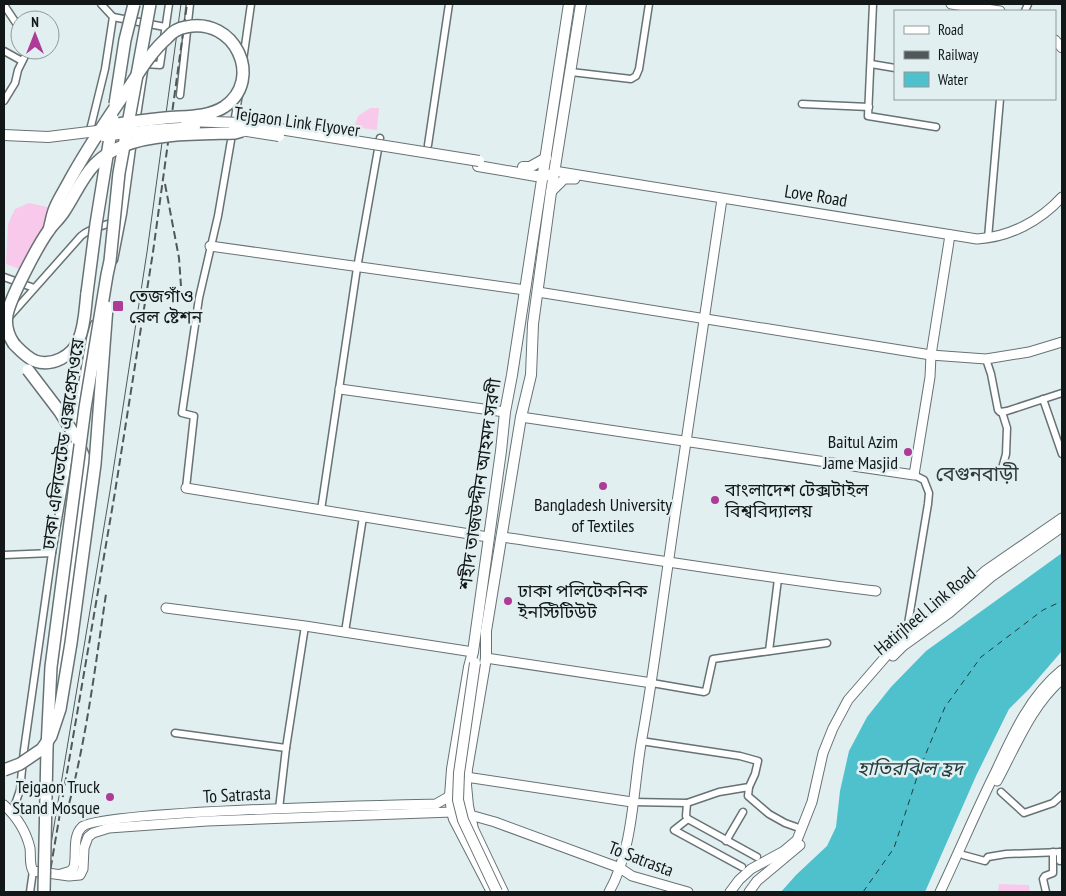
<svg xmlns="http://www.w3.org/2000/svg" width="1066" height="896" viewBox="0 0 1066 896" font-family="'PT Sans Narrow','Noto Sans Bengali',sans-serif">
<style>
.green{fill:#f8c9ea}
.water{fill:#4ec1cd}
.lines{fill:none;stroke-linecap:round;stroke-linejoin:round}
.ferry{stroke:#223c3e;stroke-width:1;stroke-dasharray:6 5;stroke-linecap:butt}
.street-casing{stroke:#677274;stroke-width:9}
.secondary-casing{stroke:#677274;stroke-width:11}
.primary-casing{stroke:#677274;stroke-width:12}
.highway-casing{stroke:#677274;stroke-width:14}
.street{stroke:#fff;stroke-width:6}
.secondary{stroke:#fff;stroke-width:9}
.primary{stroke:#fff;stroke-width:10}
.highway{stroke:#fff;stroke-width:11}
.tram{stroke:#515859;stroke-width:1}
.rail{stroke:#515859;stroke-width:2;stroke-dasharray:8 4;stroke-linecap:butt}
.primary-bridge-casing{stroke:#677274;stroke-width:12;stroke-linecap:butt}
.highway-bridge-casing{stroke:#677274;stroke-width:14;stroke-linecap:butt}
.primary-bridge{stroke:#fff;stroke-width:10}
.highway-bridge{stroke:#fff;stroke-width:11}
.poi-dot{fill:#ae3b95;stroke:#e2eff1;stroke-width:2}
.labels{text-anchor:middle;stroke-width:5;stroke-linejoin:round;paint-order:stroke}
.street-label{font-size:18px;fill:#121717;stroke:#e2eff1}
.poi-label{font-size:18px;fill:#121717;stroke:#e2eff1;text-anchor:start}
.water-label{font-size:19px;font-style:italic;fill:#223c3e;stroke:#e2eff1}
.quarter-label{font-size:20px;fill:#313b3c;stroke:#e2eff1}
</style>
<rect width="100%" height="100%" fill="#e2eff1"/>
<g class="green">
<path d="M370 108H379L377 130 354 127 358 116Z"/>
<path d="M29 203 52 208 47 222 22 270 6 264 8 224 15 209Z"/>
<path d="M999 884 1029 885 1030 892H998Z"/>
</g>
<path class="water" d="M1062 553V651L1030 688 1009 709 976 776 925 892H781L796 875 827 846 836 827 840 791 849 751 867 717 891 687 926 651Z"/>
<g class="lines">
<path class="ferry" d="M863 892 894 848 920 768 945 707 981 657 1043 610 1062 601"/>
<defs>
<g id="street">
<path d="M873 4 868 116 936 127"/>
<path d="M4 5 20 29"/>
<path d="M1025 11 1028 4"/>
<path d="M113 17 165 27"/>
<path d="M4 51 22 61"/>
<path d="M243 60 251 4"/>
<path d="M871 64 895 68"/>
<path d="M571 72 631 79 636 76 639 69 649 4"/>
<path d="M180 95 190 4"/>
<path d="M4 101 15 83 18 70 28 50"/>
<path d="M802 104 869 107"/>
<path d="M136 122 145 64 160 65 169 4"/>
<path d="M90 130 105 69 113 17 101 4"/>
<path d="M428 145 449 4"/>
<path d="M988 238 1000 99"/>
<path d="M114 260 123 214 133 141"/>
<path d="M4 277 34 288"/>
<path d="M9 317 81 236C90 228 103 226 114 222"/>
<path d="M986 359 991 374 998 410 1000 412 1007 411 1062 393"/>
<path d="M1043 399 1062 454"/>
<path d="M1001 472 1006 454 1007 428 1002 412"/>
<path d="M186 488 194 416 182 413 199 298 218 216 239 94"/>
<path d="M321 510 357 268 380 138"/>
<path d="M4 555 52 553"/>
<path d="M345 632 363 517"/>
<path d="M906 636 928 504 929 493 924 480 914 475"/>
<path d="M769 651 778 579"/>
<path d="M652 683 704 692 706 691 713 659 827 643"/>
<path d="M175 733 286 748"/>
<path d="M749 787 748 796 769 814 785 823 799 828"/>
<path d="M1001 792 1024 813 1053 803 1062 795"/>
<path d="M632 802 687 803 719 792 749 787 755 774 758 761 740 756 641 741"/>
<path d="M687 803 686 816 688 819 757 857"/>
<path d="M279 809 286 748 305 626"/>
<path d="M12 813 20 790 24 750 52 553 90 339 94 324"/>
<path d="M688 819 674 830 742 867"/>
<path d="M726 841 743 812"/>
<path d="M1060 852V861"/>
<path d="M963 855 985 861 988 857 1006 854 1062 852"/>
<path d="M30 892 33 871"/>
<path d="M1046 892 1043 879 1045 876 1053 873V852"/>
</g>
<g id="secondary">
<path d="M951 4 1000 11"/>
<path d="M1055 40 1062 48"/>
<path d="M554 171 977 239C1010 237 1040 221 1062 197"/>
<path d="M551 192 564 179H575"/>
<path d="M210 246 525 290"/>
<path d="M538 292 931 355 986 359 1029 352 1062 342"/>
<path d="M340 389 505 412"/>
<path d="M521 417 914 475 930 377 931 355 950 235"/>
<path d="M186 488 488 537"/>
<path d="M502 537C627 555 751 576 876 591"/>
<path d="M166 608 305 626 473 652"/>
<path d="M893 656 903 646 949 613 991 577 1062 527"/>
<path d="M486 658 652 683"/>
<path d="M466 777 632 802"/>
<path d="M997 781C1016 746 1031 706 1062 679"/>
<path d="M4 805C17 817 26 831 30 848 31 856 29 864 33 871L69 876 80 875 83 869 84 848 88 837 93 833 109 828 207 821 452 812"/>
<path d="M470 815 495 822 620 868 632 876 688 892"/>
<path d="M61 874 71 871 74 867C77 855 72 836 82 827 98 811 393 805 436 804L450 796"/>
<path d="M609 892C634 848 633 787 642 738 653 678 660 618 669 558 686 438 704 318 722 199"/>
<path d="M730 892 739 880 751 869 784 851 797 840 812 802 823 753 833 728 848 700 894 647 947 606 985 571 1062 518"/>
<path d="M749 892 757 881 800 845"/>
<path d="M940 892C959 852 976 811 996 771 1013 734 1030 696 1062 670"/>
</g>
<g id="primary">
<path d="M478 166 536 176 549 175"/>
<path d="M523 167H530L546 158"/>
<path d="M456 811 452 812 454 819 492 892"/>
<path d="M468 814 452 812 450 796 452 769 469 667 473 652 501 451 505 412 512 375 569 4"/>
<path d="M503 892 473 829 468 806 466 785 467 769 486 658V631L521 417 531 375 533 324 551 192 581 4"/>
</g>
<g id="highway">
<path d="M14 344C20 350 26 357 35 361 52 367 73 356 79 339 85 325 85 308 87 293"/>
<path d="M54 680 66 621 86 484 85 460 79 445"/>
</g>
</defs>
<use href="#street" class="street-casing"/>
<use href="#secondary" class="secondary-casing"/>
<use href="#primary" class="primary-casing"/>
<use href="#highway" class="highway-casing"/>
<use href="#street" class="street"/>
<use href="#secondary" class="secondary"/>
<use href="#primary" class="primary"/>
<use href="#highway" class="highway"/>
<path class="tram" d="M43 892 110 491 147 252 181 4"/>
<g class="rail">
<path d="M165 184 179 258 181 286"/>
<path d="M66 815C86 743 95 668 106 594"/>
<path d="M48 892 51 866 115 492 153 252 187 4"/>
</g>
<defs>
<g id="primary-bridge">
<path d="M186 121 242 123 479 161"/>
<path d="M234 129 279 136"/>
<path d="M4 135 48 137 105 130"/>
<path d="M103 136 150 130 195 127"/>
<path d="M475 663 459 773 458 800 463 820 497 892"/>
</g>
<g id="highway-bridge">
<path d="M115 104 125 40 134 4"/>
<path d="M49 230C51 223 52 215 55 208 59 198 66 188 71 178 89 146 109 116 130 86 141 69 152 51 167 38 172 32 179 28 186 27 234 16 265 79 224 107 207 118 184 116 165 118 147 120 130 122 112 125"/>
<path d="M87 293 96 224 113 119"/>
<path d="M14 344C8 335 5 326 7 315 10 298 38 245 49 230 53 224 59 219 63 213 74 197 81 179 94 165 102 157 112 150 123 146 153 133 202 134 235 133L242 131"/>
<path d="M28 370 60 412 77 439"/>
<path d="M4 770 20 764 42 749 51 736 60 709 71 643 95 464 107 307"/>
<path d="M44 892 47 748 51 667 85 408 107 275 110 261 119 173 150 4"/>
</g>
</defs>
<use href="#primary-bridge" class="primary-bridge-casing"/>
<use href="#highway-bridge" class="highway-bridge-casing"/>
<use href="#primary-bridge" class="primary-bridge"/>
<use href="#highway-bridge" class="highway-bridge"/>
</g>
<g class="poi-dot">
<rect x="112" y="300" width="12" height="12" rx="2.5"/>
<circle cx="908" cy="452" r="5"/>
<circle cx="603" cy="486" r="5"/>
<circle cx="715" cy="500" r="5"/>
<circle cx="508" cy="601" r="5"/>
<circle cx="110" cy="797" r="5"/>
</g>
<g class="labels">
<g class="street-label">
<text transform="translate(297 122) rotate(8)" y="6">Tejgaon Link Flyover</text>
<text transform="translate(816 196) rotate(9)" y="6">Love Road</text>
<text transform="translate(63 444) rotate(-82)" y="6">ঢাকা এলিভেটেড এক্সপ্রেসওয়ে</text>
<text transform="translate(480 484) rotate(-82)" y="6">শহীদ তাজউদ্দীন আহমদ সরণী</text>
<text transform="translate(925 611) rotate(-40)" y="6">Hatirjheel Link Road</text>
<text transform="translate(237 795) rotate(-3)" y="6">To Satrasta</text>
<text transform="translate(641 859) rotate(21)" y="6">To Satrasta</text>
</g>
<g class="poi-label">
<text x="129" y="302">তেজগাঁও<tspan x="129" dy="21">রেল ষ্টেশন</tspan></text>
<text x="898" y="448" text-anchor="end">Baitul Azim<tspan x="898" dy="21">Jame Masjid</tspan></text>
<text x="725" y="496">বাংলাদেশ টেক্সটাইল<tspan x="725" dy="21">বিশ্ববিদ্যালয়</tspan></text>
<text x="603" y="511" text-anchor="middle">Bangladesh University<tspan x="603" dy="21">of Textiles</tspan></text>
<text x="518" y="597">ঢাকা পলিটেকনিক<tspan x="518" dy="21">ইনস্টিটিউট</tspan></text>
<text x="100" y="793" text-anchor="end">Tejgaon Truck<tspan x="100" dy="21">Stand Mosque</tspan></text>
</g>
<g class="water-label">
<text x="910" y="775">হাতিরঝিল হ্রদ</text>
</g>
<g class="quarter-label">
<text x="977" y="481">বেগুনবাড়ী</text>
</g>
</g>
<rect width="1066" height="896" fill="none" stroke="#121717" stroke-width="10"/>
<rect x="894" y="10" width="162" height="90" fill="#e2eff1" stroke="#8f999a"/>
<rect x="904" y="26" width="25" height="8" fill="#ffffff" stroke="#8f999a"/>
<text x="938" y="35" font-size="15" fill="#121717">Road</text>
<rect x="904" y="51" width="25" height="8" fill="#515859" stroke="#8f999a"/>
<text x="938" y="60" font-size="15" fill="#121717">Railway</text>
<rect x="904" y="72" width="25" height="15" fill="#4ec1cd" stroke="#8f999a"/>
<text x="938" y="85" font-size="15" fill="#121717">Water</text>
<g transform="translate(35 35)"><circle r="24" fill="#e2eff1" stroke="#8f999a"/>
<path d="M0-4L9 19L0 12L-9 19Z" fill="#ae3b95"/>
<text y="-8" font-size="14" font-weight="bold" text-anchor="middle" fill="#121717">N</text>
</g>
</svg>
